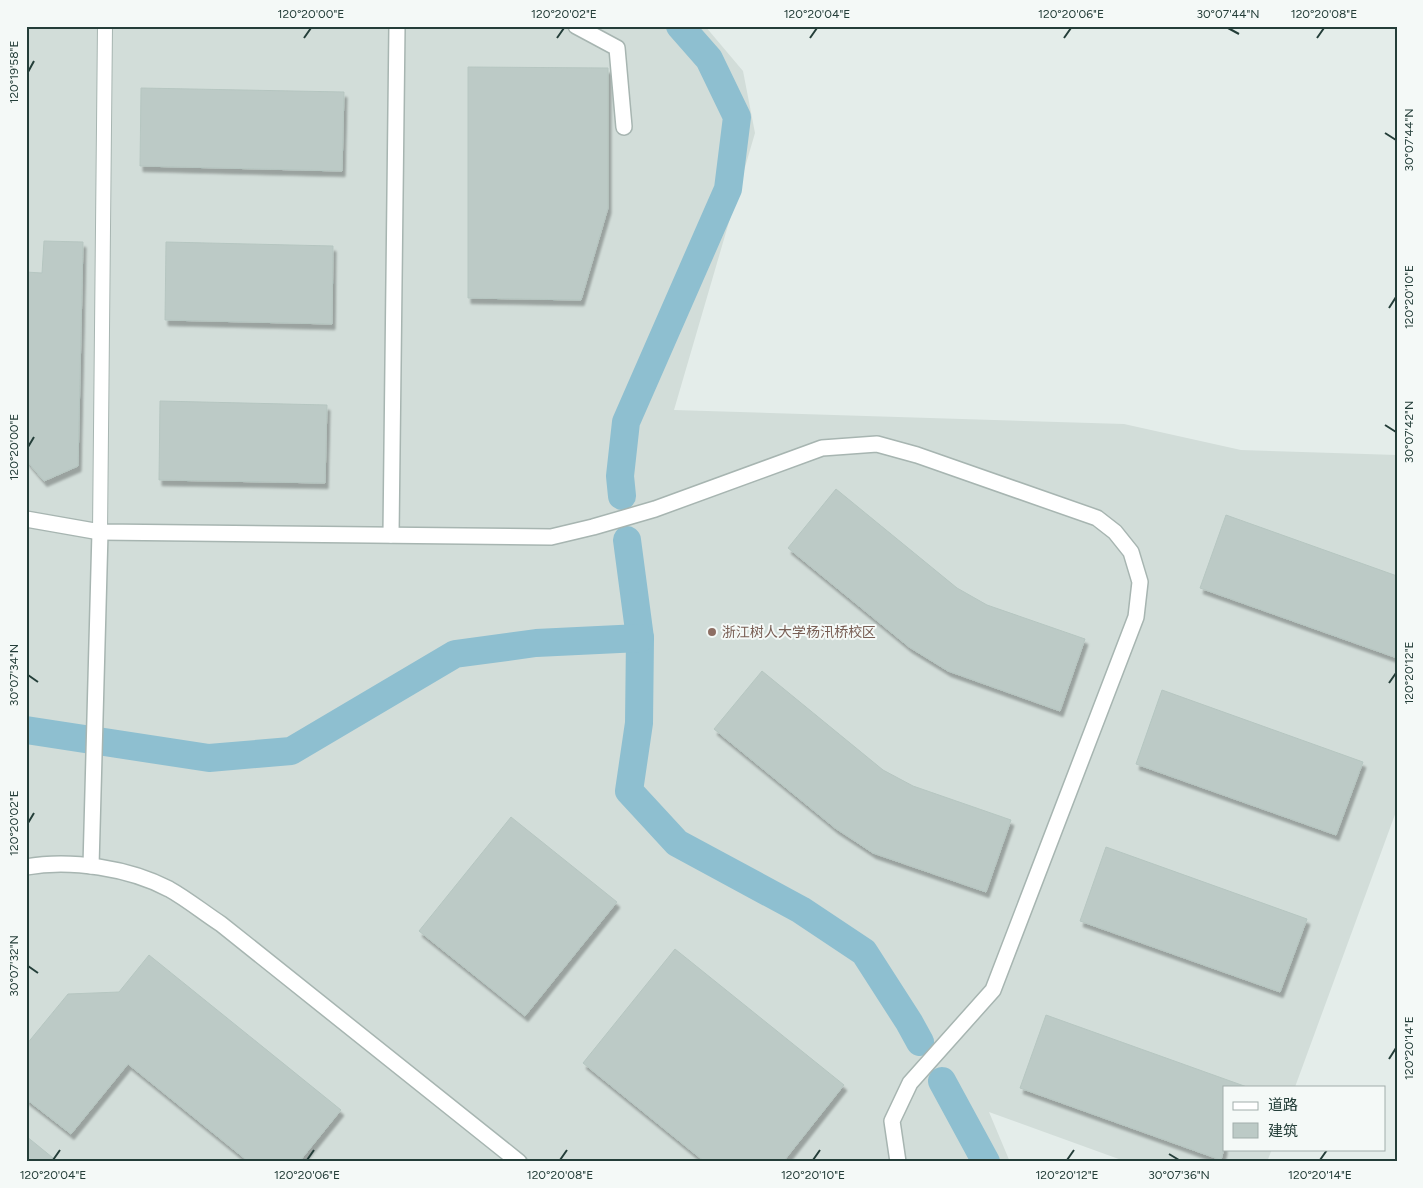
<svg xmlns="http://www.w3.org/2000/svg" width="1423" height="1188" viewBox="0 0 1423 1188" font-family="Figtree,'Noto Sans SC',sans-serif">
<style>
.built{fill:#d2ddd9}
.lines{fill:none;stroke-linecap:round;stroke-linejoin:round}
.canal{stroke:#8ebfd0;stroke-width:28}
.building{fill:#bccac6;stroke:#b6c6c1;filter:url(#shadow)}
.service-casing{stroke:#a7b5b1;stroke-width:16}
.minor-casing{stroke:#a7b5b1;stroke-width:18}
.service{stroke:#fff;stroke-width:14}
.minor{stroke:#fff;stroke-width:15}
.ticks{fill:none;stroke:#243e39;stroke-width:2}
.education-dot{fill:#8d6e63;stroke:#f4f9f7;stroke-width:2}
.labels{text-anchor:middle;stroke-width:4;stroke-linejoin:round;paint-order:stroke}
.education-label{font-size:14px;fill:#785e54;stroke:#f4f9f7;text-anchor:start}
.neatline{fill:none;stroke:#243e39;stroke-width:2}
.ticks-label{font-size:12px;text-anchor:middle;fill:#243e39}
</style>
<defs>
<filter id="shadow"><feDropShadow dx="3" dy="5.5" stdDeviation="1" flood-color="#0004"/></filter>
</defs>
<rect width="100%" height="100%" fill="#e4edea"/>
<path class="built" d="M26 26H705L743 71 755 133 674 410 1124 424 1241 450 1397 455V809L1295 1087H1224V1149H1272L1267 1162H1127L989 1112 1010 1162H26Z"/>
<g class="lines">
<g class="canal">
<path d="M622 496 620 476 626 422 728 189 737 117 709 59 680 26"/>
<path d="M627 540 640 638 639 723 629 791 677 843 801 910 864 952 909 1022 920 1042"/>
<path d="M26 730 209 758 291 751 455 654 536 643 640 638"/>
<path d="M942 1081 986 1162"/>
</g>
</g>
<g class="building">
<path d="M468 67 608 68V208L581 300 468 298Z"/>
<path d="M141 88 344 92 342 171 140 166Z"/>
<path d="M44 241 83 242 78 466 44 481 26 460V272L42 273Z"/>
<path d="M166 242 333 246 332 324 165 320Z"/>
<path d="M160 401 327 405 325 483 159 480Z"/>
<path d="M836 489 957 588 987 605 1085 639 1060 711 948 671 909 647 788 548Z"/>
<path d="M1226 515 1397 576V658L1200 588Z"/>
<path d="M762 671 883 770 913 786 1011 820 986 892 873 853 835 828 714 729Z"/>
<path d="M1162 690 1363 762 1336 835 1136 764Z"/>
<path d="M511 817 617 902 525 1016 419 931Z"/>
<path d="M1106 847 1307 919 1280 992 1080 921Z"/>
<path d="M675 949 844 1085 783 1162H705L583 1063Z"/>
<path d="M149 955 341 1110 299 1162H249L128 1064 71 1134 26 1099V1045L68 994 119 992Z"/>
<path d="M1046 1015 1247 1087H1224V1149L1221 1160 1020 1088Z"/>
<path d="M26 1136 58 1162H26Z"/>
</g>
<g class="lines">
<defs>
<path id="service" d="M100 532 105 26"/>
<g id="minor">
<path d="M576 26 617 48 624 127"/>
<path d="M26 519 100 532 551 537 593 527 655 509 822 448 877 444 917 455 1097 518 1115 532 1131 552 1140 582 1136 617 993 990 910 1083 892 1121 898 1162"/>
<path d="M391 535 397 26"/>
<path d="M91 866 100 532"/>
<path d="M26 867C71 859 129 868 169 889 187 899 204 913 221 924L519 1162"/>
</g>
</defs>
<use href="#service" class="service-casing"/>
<use href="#minor" class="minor-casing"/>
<use href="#service" class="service"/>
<use href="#minor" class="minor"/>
</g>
<path class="ticks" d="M1228 28 1239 34M304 38 311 28M557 38 564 28M810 38 817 28M1064 38 1071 28M1317 38 1324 28M28 72 34 61M1385 133 1396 140M1389 308 1396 297M1385 425 1396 432M28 447 34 437M28 675 38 682M1389 683 1396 673M28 823 34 813M28 966 38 973M1389 1059 1396 1048M1169 1154 1179 1160M53 1160 60 1150M307 1160 314 1150M560 1160 567 1150M813 1160 820 1150M1067 1160 1074 1150M1320 1160 1327 1150"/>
<circle class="education-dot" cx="712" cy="632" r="5"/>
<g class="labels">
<g class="education-label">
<text x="722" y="637">浙江树人大学杨汛桥校区</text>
</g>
</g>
<rect width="1423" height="1188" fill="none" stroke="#f4f9f7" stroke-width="55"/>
<rect x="1223" y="1086" width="162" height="65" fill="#f4f9f7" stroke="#a1aeab"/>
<rect x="1233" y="1102" width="25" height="8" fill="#ffffff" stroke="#a1aeab"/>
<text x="1268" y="1110" font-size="15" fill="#243e39">道路</text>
<rect x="1233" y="1123" width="25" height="15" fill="#bccac6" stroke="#a1aeab"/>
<text x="1268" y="1136" font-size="15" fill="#243e39">建筑</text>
<rect x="28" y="28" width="1368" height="1132" class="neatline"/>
<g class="ticks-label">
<text x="311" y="18">120°20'00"E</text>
<text x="564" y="18">120°20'02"E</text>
<text x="817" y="18">120°20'04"E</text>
<text x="1071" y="18">120°20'06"E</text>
<text x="1228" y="18">30°07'44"N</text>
<text x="1324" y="18">120°20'08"E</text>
<text transform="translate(14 72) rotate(-90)" y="4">120°19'58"E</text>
<text transform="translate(1409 140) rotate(-90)" y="4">30°07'44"N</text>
<text transform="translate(1409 297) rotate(-90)" y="4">120°20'10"E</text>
<text transform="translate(1409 432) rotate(-90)" y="4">30°07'42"N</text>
<text transform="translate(14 447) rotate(-90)" y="4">120°20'00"E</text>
<text transform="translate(1409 673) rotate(-90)" y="4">120°20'12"E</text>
<text transform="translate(14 675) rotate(-90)" y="4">30°07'34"N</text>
<text transform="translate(14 823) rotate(-90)" y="4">120°20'02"E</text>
<text transform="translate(14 966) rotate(-90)" y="4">30°07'32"N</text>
<text transform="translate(1409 1048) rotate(-90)" y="4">120°20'14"E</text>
<text x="53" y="1179">120°20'04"E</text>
<text x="307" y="1179">120°20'06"E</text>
<text x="560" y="1179">120°20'08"E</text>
<text x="813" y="1179">120°20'10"E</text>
<text x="1067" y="1179">120°20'12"E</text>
<text x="1179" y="1179">30°07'36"N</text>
<text x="1320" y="1179">120°20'14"E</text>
</g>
</svg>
